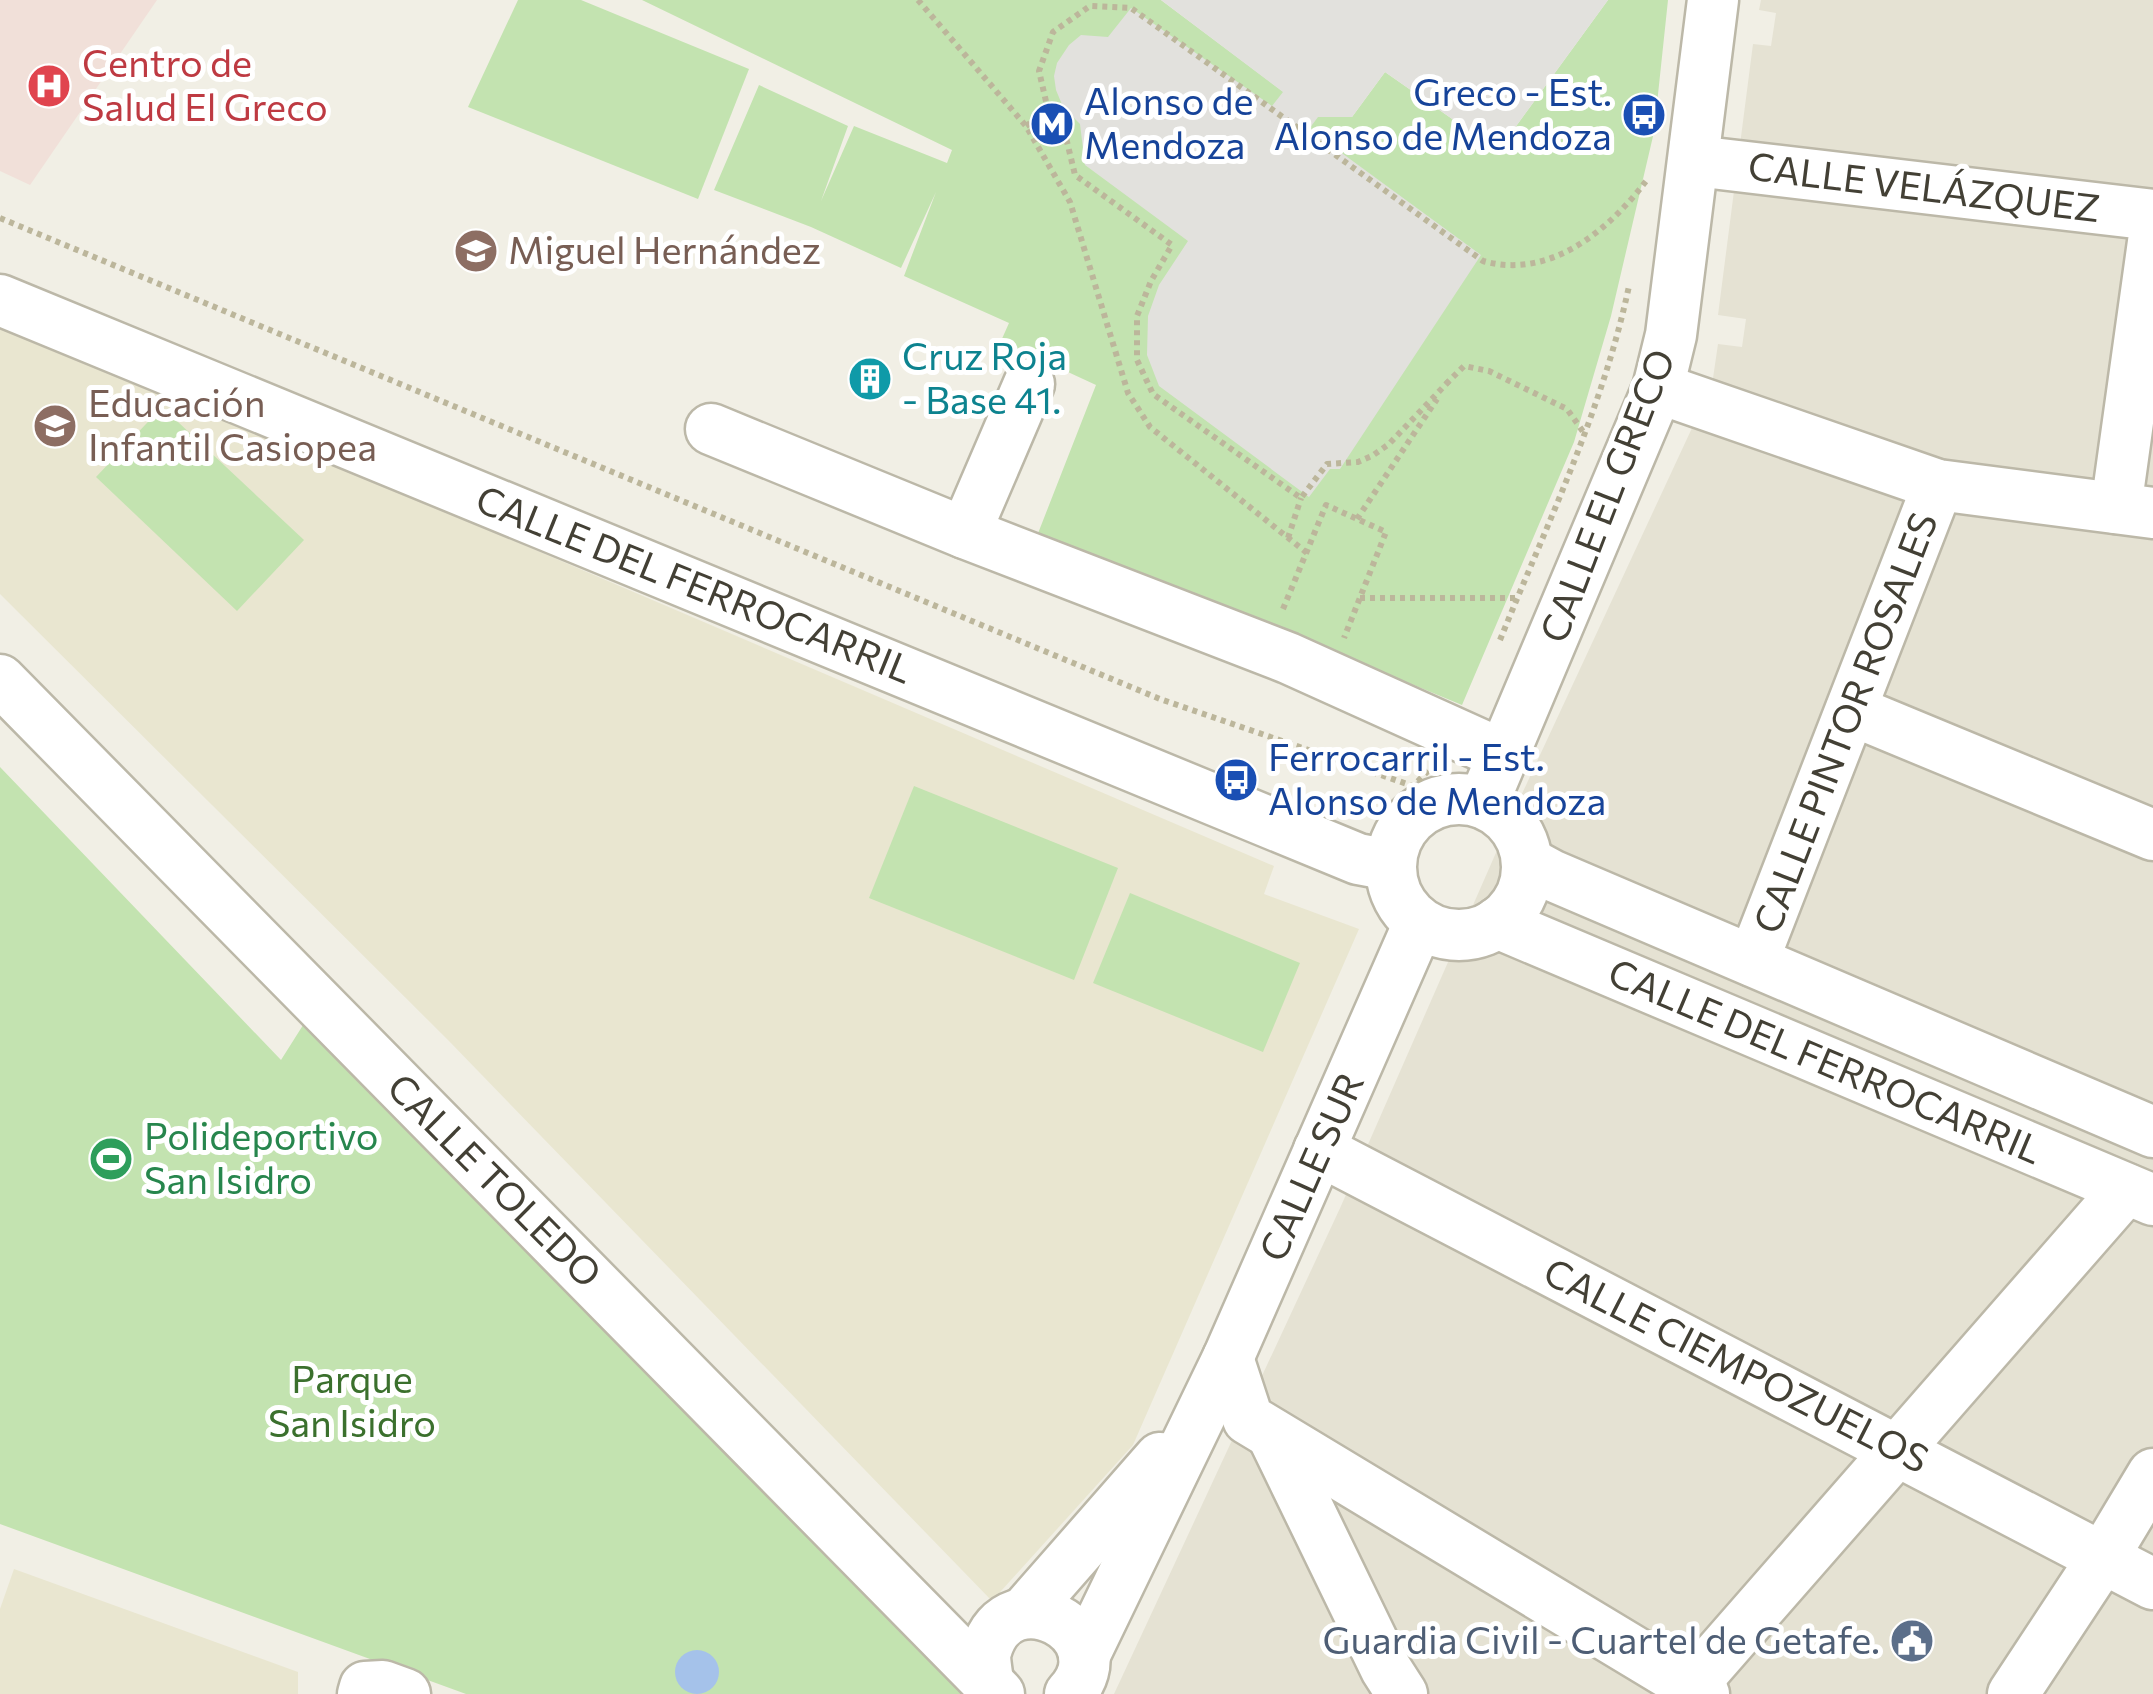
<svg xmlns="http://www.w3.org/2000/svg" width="2153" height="1694" viewBox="0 0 2153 1694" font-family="Commissioner,sans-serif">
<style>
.residential{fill:#e5e2d3}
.education{fill:#e9e6d0}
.medical{fill:#f1e0d9}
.green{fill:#c3e3b0}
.parking{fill:#e2e1dd}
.water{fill:#a5c2ea}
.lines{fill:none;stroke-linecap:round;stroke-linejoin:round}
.minor-casing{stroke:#bcb8a8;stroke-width:55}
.path{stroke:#bcb69b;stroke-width:6;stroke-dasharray:5 5;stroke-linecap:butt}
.minor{stroke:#fff;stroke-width:50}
.labels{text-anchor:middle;stroke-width:10;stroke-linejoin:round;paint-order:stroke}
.health-label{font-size:38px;fill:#be3a42;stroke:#fff;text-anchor:start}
.transit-label{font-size:38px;fill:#164399;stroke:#fff;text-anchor:start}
.street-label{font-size:38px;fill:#434035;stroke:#fff}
.education-label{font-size:38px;fill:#785e54;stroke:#fff;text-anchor:start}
.culture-label{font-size:38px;fill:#0d838f;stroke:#fff;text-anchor:start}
.leisure-label{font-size:38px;fill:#27864d;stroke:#fff;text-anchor:start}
.park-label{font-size:38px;fill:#3b702d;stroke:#fff}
.service-label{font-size:38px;fill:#4e5e75;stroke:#fff;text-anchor:end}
</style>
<rect width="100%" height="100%" fill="#f1efe5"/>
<path class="residential" d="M1761 0H2153V1694H1114L1341 1206 1520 798 1712 385 1718 344 1742 347 1746 319 1718 315 1753 44 1771 46 1776 13 1759 10Z"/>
<g class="education">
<path d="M0 321 1274 866 1264 894 1359 929 1133 1445 992 1601 448 1040 0 594Z"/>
<path d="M14 1569 298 1672V1694H0V1609Z"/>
</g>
<path class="medical" d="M0 0H157L30 185 0 171Z"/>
<g class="green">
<path d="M518 0H581L749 69 698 199 468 107Z"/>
<path d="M642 0H1161L1317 117H1352L1385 72 1498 151 1608 0H1668L1654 132 1611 316 1574 442 1462 705 1269 625 1035 541 1096 385 1001 341 1009 323 904 276 936 192 901 268 811 227 714 190 759 85 848 126 821 201 854 126 947 163 952 150Z"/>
<path d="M162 407 304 540 237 611 96 477Z"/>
<path d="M0 767 281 1060 305 1022 969 1694H466L0 1524Z"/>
<path d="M914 786 1118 868 1074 980 869 898Z"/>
<path d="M1130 893 1300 963 1263 1052 1093 983Z"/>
</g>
<path class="parking" d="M1161 0H1608L1498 151 1385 72 1352 117H1318L1309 129 1481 255 1340 469H1330L1309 497 1159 386 1147 355 1148 316 1159 285 1188 241 1085 165 1080 124 1063 107 1056 90 1054 76 1057 63 1069 45 1081 35 1108 37 1131 8 1272 106 1283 92Z"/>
<circle class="water" cx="697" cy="1672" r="22"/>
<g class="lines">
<defs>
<g id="minor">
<path d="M1695 161 2153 215"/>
<path d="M0 300 1358 859 1390 865"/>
<path d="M1658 388 1938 485 2153 513"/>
<path d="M711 429 965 533 1288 658 1503 755"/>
<path d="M2116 508 2153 242"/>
<path d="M965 533 1029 384"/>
<path d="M0 680 999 1694"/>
<path d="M1851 710 2153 835"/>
<circle cx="1459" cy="867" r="68"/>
<path d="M1483 803 1658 388 1671 335 1713 0"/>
<path d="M1527 862 1551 875 2153 1132"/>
<path d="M1497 923 2153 1200"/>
<path d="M1753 961 1938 485"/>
<path d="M1319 1150 2153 1584"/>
<path d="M1228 1358 1248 1419 1704 1694"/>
<path d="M1272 1434 1386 1669 1402 1694"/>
<path d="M1025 1612 1160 1458"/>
<path d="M1084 1656 1228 1358 1419 923"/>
<path d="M988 1682C987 1672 984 1659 986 1651 1008 1571 1125 1634 1070 1694"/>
<path d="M363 1694 365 1687 383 1686 405 1694"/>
<path d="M1684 1694 2126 1189"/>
<path d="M2013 1694 2102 1559 2153 1474"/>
</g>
</defs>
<use href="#minor" class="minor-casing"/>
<g class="path">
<path d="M918 0 1026 126 1070 202 1128 393 1150 427 1307 553"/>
<path d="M1026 126 1048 110"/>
<path d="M0 218 1160 699 1413 786 1431 768"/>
<path d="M1449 381 1389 444 1372 456 1358 462 1327 464 1301 498 1153 394 1137 360V316L1151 281 1172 245 1075 175 1063 125 1048 110 1039 71 1053 32 1090 6 1131 8 1483 261C1550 280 1609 230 1646 181"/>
<path d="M1446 384 1464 366 1489 371 1567 409 1584 433"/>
<path d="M1357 519 1437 399"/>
<path d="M1288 538 1301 498"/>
<path d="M1360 598H1517"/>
<path d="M1283 609 1326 505 1386 532 1344 638"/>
<path d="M1500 640C1547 524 1603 409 1629 286"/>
</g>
<use href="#minor" class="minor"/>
</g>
<defs>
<symbol id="hospital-disc" viewBox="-11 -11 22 22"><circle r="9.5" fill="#e0444e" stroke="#fff"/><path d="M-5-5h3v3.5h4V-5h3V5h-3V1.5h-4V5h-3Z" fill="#fff"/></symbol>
<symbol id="bus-disc" viewBox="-11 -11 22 22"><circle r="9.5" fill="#1a4fb4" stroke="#fff"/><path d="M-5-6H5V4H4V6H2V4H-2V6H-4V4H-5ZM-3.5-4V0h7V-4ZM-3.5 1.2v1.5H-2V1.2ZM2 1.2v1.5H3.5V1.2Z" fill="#fff"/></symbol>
<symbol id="metro-disc" viewBox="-11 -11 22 22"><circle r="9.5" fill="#1a4fb4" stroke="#fff"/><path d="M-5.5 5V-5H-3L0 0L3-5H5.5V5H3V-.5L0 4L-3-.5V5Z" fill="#fff"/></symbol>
<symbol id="school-disc" viewBox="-11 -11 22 22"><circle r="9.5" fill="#8d6e63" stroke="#fff"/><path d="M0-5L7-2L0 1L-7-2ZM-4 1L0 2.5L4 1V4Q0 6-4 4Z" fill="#fff"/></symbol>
<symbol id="building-disc" viewBox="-11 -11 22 22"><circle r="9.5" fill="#0f9aa8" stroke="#fff"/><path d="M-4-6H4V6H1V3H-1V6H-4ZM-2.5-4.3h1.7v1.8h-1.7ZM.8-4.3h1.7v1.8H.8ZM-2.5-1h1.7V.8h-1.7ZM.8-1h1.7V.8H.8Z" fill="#fff"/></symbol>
<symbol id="stadium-disc" viewBox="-11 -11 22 22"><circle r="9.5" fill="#2e9e5b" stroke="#fff"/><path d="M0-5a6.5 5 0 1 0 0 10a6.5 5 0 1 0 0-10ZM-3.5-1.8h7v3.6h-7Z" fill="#fff"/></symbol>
<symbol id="civic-disc" viewBox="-11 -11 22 22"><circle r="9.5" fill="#5c6f8a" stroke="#fff"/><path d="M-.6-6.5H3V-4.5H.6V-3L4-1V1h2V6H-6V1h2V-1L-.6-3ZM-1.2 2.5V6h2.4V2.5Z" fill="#fff"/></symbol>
</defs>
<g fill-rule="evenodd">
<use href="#hospital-disc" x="24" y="61" width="50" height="50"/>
<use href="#bus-disc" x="1619" y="90" width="50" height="50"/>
<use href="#metro-disc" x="1027" y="99" width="50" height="50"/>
<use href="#school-disc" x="451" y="226" width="50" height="50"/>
<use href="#building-disc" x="845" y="354" width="50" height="50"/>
<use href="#school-disc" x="30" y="401" width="50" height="50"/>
<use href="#bus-disc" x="1211" y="755" width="50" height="50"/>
<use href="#stadium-disc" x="86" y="1134" width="50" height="50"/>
<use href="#civic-disc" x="1887" y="1616" width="50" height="50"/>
</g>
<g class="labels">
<g class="health-label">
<text x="82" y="77">Centro de<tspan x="82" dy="44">Salud El Greco</tspan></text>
</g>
<g class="transit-label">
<text x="1612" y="106" text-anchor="end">Greco - Est.<tspan x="1612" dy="44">Alonso de Mendoza</tspan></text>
<text x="1084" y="115">Alonso de<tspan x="1084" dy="44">Mendoza</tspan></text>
<text x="1268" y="771">Ferrocarril - Est.<tspan x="1268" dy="44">Alonso de Mendoza</tspan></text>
</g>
<g class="street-label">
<text transform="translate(1924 188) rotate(7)" y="13">CALLE VELÁZQUEZ</text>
<text transform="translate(1608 496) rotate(-69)" y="13">CALLE EL GRECO</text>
<text transform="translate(694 585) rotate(22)" y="13">CALLE DEL FERROCARRIL</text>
<text transform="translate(1846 723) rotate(-69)" y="13">CALLE PINTOR ROSALES</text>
<text transform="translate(1825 1062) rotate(23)" y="13">CALLE DEL FERROCARRIL</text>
<text transform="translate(1312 1167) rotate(-66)" y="13">CALLE SUR</text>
<text transform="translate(494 1181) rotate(45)" y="13">CALLE TOLEDO</text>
<text transform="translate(1736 1366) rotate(27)" y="13">CALLE CIEMPOZUELOS</text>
</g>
<g class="education-label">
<text x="508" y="264">Miguel Hernández</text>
<text x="88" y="417">Educación<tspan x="88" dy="44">Infantil Casiopea</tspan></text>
</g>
<g class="culture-label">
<text x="902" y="370">Cruz Roja<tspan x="902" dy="44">- Base 41.</tspan></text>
</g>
<g class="leisure-label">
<text x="144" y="1150">Polideportivo<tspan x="144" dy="44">San Isidro</tspan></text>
</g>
<g class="park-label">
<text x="352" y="1393">Parque<tspan x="352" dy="44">San Isidro</tspan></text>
</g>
<g class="service-label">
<text x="1880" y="1654">Guardia Civil - Cuartel de Getafe.</text>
</g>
</g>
</svg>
